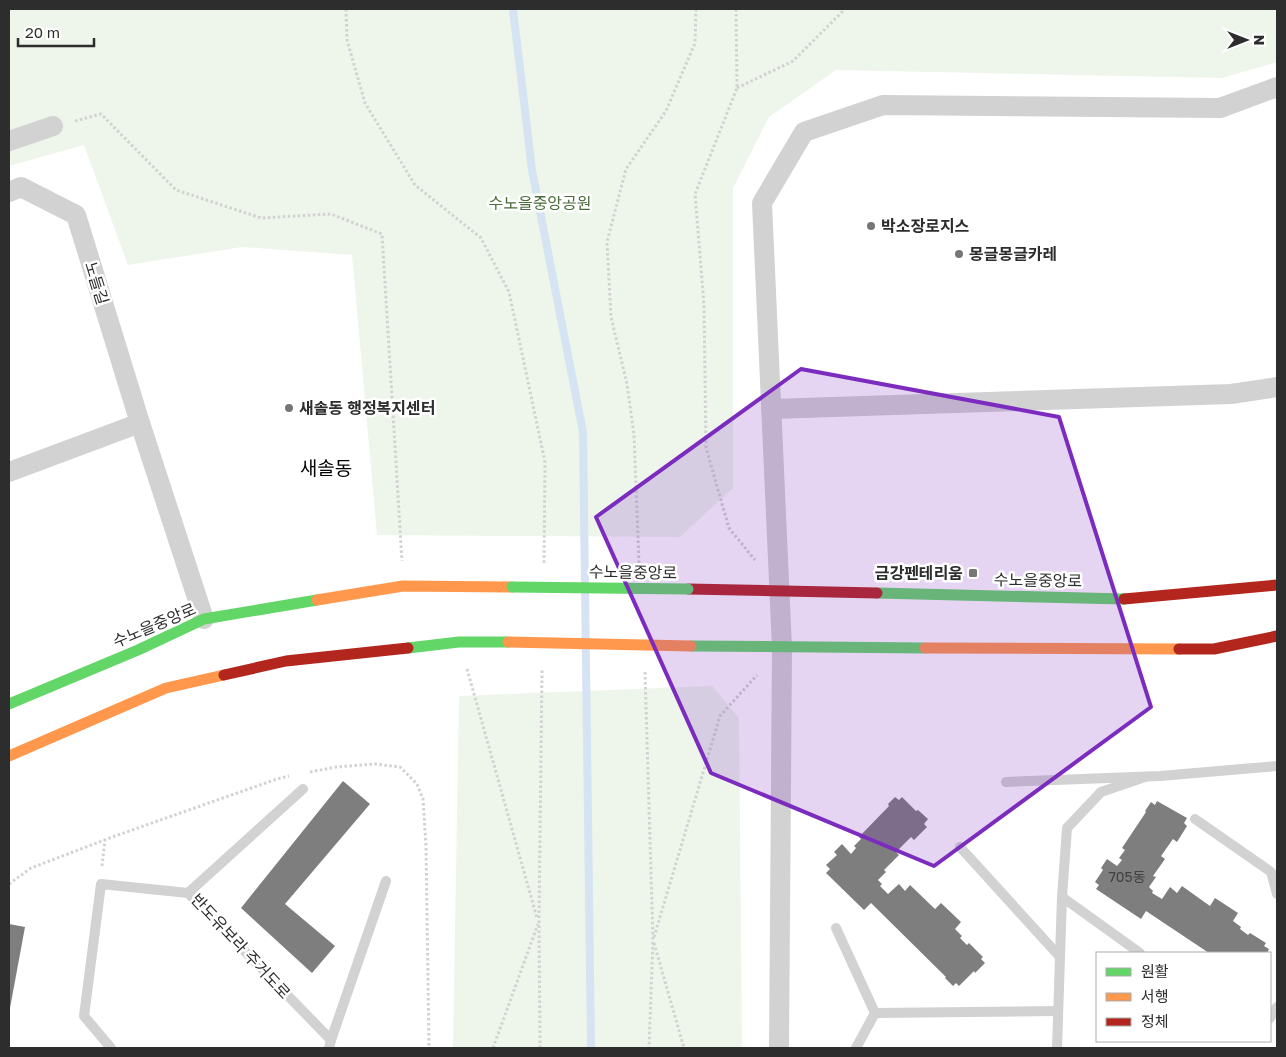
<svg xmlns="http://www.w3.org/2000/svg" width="1286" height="1057" viewBox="0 0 1286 1057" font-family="'Golos Text','Noto Sans KR',sans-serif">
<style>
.green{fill:#eef5eb}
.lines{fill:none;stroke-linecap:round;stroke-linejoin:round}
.stream{stroke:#d6e3f2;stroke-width:8}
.building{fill:#7e7e7e}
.path{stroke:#d2d2d2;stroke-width:3;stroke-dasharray:2.5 2.5;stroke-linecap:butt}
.lane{stroke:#d2d2d2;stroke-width:10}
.street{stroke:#d2d2d2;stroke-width:20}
.fast{stroke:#63d668;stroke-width:11}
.slow{stroke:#ff974d;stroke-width:11}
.jam{stroke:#b3261e;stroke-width:11}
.fast-bridge{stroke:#63d668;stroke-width:11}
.slow-bridge{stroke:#ff974d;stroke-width:11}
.marked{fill:#7b2cbf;fill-opacity:0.2;stroke:#7b2cbf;stroke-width:4;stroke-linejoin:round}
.poi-dot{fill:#767676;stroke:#fff;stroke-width:2}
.labels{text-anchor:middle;stroke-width:5;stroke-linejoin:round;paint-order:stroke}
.number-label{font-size:14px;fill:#414141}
.park-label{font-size:16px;fill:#496c38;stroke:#fff}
.poi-label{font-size:16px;font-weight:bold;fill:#2d2d2d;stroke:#fff;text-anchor:start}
.street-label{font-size:16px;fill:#2d2d2d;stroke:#fff}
.quarter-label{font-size:19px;fill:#000;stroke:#fff}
</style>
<rect width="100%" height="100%" fill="#fff"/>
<g class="green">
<path d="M9 9H1277V62L1222 78 836 70 769 117 733 188V488L680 537 377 535 352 255 242 247 128 265 84 145 9 166Z"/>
<path d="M712 686 739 718 742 1048H453L459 696Z"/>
</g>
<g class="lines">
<path class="stream" d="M513 9 532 170 583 432 591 1048"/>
</g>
<g class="building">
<path d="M343 781 370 804 285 904 335 946 312 973 241 908Z"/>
<path d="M895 797 899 800 902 797 916 811 918 810 928 819 924 824 927 827 914 840 911 837 896 852 899 855 884 870 886 872 878 880 882 884 880 886 888 894 899 884 905 891 910 885 935 909 941 903 961 922 955 929 962 936 960 938 967 945 969 943 983 957 981 959 985 963 975 973 974 971 959 986 956 983 953 986 945 978 946 977 871 903 864 910 826 873 830 869 826 865 837 855 834 852 842 844 851 854 856 848 854 846 861 839 859 837 889 806 888 804Z"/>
<path d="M1157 801 1187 818 1184 823 1187 826 1177 842 1173 839 1161 856 1165 859 1153 876 1156 877 1149 887 1153 891 1152 893 1162 899 1170 887 1177 893 1182 886 1210 906 1215 898 1238 913 1233 921 1241 927 1240 929 1248 935 1250 933 1266 943 1264 946 1269 949 1267 953H1209L1146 911 1141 919 1096 889 1099 885 1095 882 1103 870 1101 868 1107 859 1117 866 1122 860 1119 858 1125 850 1122 848 1146 812 1145 811 1151 802 1155 805Z"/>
<path d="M9 924 25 927 10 1008H9Z"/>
</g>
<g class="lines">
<g class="path">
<path d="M346 9 347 40 365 103 415 185 481 238 509 292 545 462 544 563"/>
<path d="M736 9 737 88 695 194 704 305 706 448 729 528 755 560"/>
<path d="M737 88 793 61 845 9"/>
<path d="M75 121 101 114 176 190 261 218 331 214 382 234 402 561"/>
<path d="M639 563 634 435 627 384 611 317 607 242 626 169 666 111 695 43 696 9"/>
<path d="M467 669 537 918"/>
<path d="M645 672 653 940 649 1048"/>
<path d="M310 772 336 767 375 764 400 767 417 784 423 799 426 846 429 1048"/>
<path d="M102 866 105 840"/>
<path d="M9 884 31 868 115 836 277 779 289 776"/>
<path d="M654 937 720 716 757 675"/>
<path d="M654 943 684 1048"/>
<path d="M493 1048 538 924"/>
<path d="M540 1048 539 922 542 669"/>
</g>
<g class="lane">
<path d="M1006 782 1160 776 1277 766"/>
<path d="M303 789 188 893 331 1040 329 1048"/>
<path d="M1195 819 1271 872 1277 894"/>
<path d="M960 847 1060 957"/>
<path d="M1062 897 1140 953"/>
<path d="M836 928 875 1013"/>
<path d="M875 1013 1058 1011"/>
<path d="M1270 1018 1277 1007"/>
<path d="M331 1040 386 881"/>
<path d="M111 1048 84 1016 101 884 188 893"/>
<path d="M856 1048 875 1013"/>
<path d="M1057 1048 1062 897 1067 828 1101 792 1145 777"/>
</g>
<g class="street">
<path d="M9 141 53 126"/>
<path d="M9 192 21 187 76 215 140 423 204 619"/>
<path d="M771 409 1231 394 1277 387"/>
<path d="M9 472 140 423"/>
<path d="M779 1048 782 648 762 203 804 132 883 105 1220 108 1277 87"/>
</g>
<g class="fast">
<path d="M877 593 1124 599"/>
<path d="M691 646 925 648"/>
<path d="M408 648 459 642H508"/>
<path d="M9 704 138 650 204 619 317 600"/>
</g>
<g class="slow">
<path d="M317 600 403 586 512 587"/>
<path d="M925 648 1179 649"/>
<path d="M9 756 166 688 224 675"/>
</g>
<g class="jam">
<path d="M688 589 877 593"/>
<path d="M1124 599 1277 585"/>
<path d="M1179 649H1214L1277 636"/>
<path d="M224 675 286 661 408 648"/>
</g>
<path class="fast-bridge" d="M512 587 688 589"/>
<path class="slow-bridge" d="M508 642 691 646"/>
</g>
<path class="marked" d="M801 369 1059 417 1151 707 934 866 711 773 596 517Z"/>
<g class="poi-dot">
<circle cx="871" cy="226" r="5"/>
<circle cx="959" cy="254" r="5"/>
<circle cx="289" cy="408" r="5"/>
<rect x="968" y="568" width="10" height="10" rx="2.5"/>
</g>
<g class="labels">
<g class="number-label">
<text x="1127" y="882">705동</text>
</g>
<g class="park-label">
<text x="540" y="209">수노을중앙공원</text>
</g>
<g class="poi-label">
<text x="881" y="232">박소장로지스</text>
<text x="969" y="260">몽글몽글카레</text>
<text x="299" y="414">새솔동 행정복지센터</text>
<text x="963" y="579" text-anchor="end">금강펜테리움</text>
</g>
<g class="street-label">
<text transform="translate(97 283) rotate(73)" y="6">노들길</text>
<text transform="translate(633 572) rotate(1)" y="6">수노을중앙로</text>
<text transform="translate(1038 580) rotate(1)" y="6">수노을중앙로</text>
<text transform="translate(154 625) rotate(-23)" y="6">수노을중앙로</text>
<text transform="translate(241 946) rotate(47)" y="6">반도유보라 주거도로</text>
</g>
<g class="quarter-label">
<text x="326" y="475">새솔동</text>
</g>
</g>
<rect width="1286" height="1057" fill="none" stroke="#2d2d2d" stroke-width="20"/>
<rect x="1096" y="952" width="175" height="90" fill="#ffffff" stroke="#ababab"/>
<rect x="1106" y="968" width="25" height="8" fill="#63d668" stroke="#ababab"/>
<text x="1141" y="977" font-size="15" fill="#2d2d2d">원활</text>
<rect x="1106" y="993" width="25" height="8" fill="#ff974d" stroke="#ababab"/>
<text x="1141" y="1002" font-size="15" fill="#2d2d2d">서행</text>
<rect x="1106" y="1018" width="25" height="8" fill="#b3261e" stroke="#ababab"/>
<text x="1141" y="1027" font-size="15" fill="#2d2d2d">정체</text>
<g transform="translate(1246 40) rotate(90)" stroke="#ffffff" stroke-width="4" paint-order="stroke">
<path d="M0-4L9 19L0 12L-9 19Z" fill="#2d2d2d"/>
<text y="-8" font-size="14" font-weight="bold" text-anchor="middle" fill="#2d2d2d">N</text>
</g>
<path d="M18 38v8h76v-8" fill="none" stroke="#2d2d2d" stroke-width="2.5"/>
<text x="25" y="38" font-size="15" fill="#2d2d2d" stroke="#ffffff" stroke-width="4" paint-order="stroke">20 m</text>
</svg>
